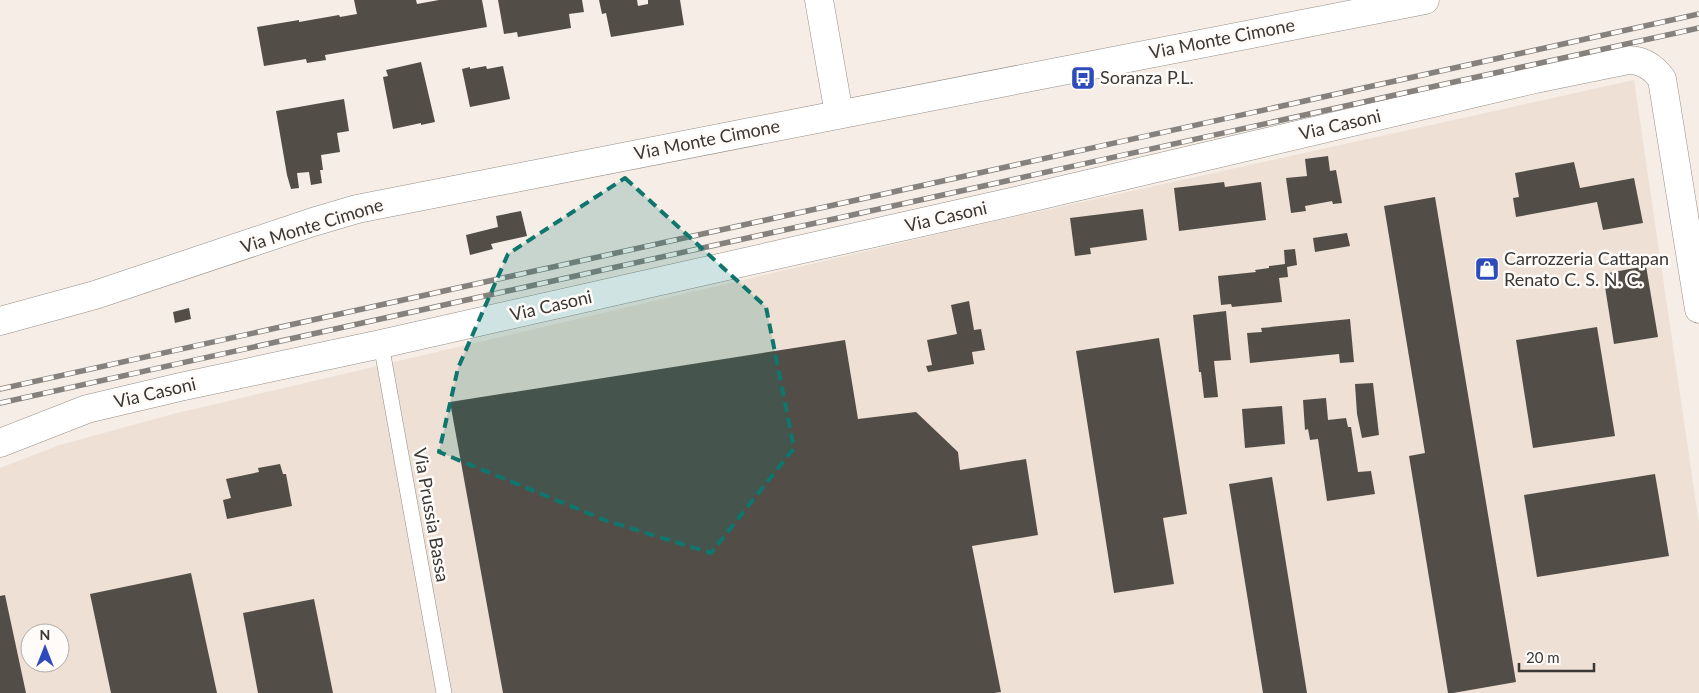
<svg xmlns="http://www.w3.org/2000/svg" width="1699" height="693" viewBox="0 0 1699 693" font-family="Lato,sans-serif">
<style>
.built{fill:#eee0d4;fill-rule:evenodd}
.building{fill:#534d47}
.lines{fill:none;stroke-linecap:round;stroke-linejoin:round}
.lane-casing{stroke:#958e87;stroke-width:16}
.street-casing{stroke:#958e87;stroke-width:29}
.secondary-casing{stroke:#958e87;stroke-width:29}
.lane{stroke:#fff;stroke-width:15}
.street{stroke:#fff;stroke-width:28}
.secondary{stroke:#fff;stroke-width:28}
.rail-casing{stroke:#86817d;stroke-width:5.5}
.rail{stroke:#fefbf8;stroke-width:4;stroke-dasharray:11;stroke-linecap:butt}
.marked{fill:#0f766e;fill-opacity:0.2;stroke:#0f766e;stroke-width:4;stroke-dasharray:10 6;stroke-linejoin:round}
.labels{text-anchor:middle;stroke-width:5;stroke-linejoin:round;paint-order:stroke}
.street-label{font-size:18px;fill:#3a3735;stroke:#fefbf8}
.poi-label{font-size:18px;fill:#3a3735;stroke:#fefbf8;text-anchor:start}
</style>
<rect width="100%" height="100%" fill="#f5ede6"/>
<path class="built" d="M1634 80 1699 524V693H0V468L60 445 173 414 956 230ZM30 633H60V663H30Z"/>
<g class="building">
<path d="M354 0H416L417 4 439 0H482L487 27 325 55 326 60 307 63 306 59 264 66 257 27 299 20V22L339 15 340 17 357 14Z"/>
<path d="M498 0H582L584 12 569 14 571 28 518 37 517 32 504 34Z"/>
<path d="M599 0H637L638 6 648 4V0H680L684 25 611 37 606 13 602 14Z"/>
<path d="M421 62 435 122 421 125V123L393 129 383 77 388 76 386 70Z"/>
<path d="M486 66 487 69 503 66 510 99 470 107 462 69 470 67V69Z"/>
<path d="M344 99 349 131 337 133 340 152 321 155 323 170H320L322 183 311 185 309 172 297 173 299 188 291 189 287 175 276 111Z"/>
<path d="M1328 156 1330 171 1336 170 1342 203 1333 204 1332 201 1305 206 1306 211 1291 213 1286 178 1307 176 1305 159Z"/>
<path d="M1574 162 1580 188 1634 178 1643 223 1603 230 1597 202 1516 217 1513 198 1519 197 1515 173Z"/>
<path d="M1224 182 1225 187 1261 182 1266 220 1179 231 1174 188Z"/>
<path d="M1435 197 1516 682 1453 693H1448L1409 456 1425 453 1384 206Z"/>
<path d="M1143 209 1147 240 1090 248 1091 254 1075 256 1070 218Z"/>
<path d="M521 211 527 236 491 244 493 249 470 255 466 235 498 227 496 216Z"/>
<path d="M1347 233 1350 246 1315 252 1313 238Z"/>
<path d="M1295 249 1297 265 1287 267 1288 277 1279 278 1282 302 1232 307 1231 304 1221 305 1218 276 1256 272 1255 270 1269 268V266L1285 264 1284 250Z"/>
<path d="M1646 266 1658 337 1614 344 1603 274Z"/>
<path d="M969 301 974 330 981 329 985 350 972 352 974 364 928 372 926 366 932 365 927 340 957 334 951 305Z"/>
<path d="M189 308 191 319 175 323 173 312Z"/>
<path d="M1226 311 1231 360 1214 361 1218 397 1204 398 1201 372H1199L1193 315Z"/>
<path d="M1350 319 1354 362 1340 363 1339 354 1250 363 1247 333 1262 332 1261 328Z"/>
<path d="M1597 327 1615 436 1533 448 1516 340Z"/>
<path d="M1159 338 1187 514 1163 518 1174 584 1114 593 1076 351Z"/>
<path d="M845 340 858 419 916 412 958 452 960 470 1026 459 1038 535 972 546 1001 692 994 693H503L450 402Z"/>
<path d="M1373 383 1379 435 1362 438 1357 414 1355 384Z"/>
<path d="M1326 398 1328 420 1346 418 1348 427H1351L1358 472 1371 471 1375 494 1327 501 1318 439 1310 440 1308 429 1305 430 1303 400Z"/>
<path d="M1282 406 1285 444 1245 448 1242 409Z"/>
<path d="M280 464 283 474H286L292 506 227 519 223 500 231 498 226 479 259 472 258 468Z"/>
<path d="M1655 474 1669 556 1537 577 1524 495Z"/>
<path d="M1272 477 1307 693H1263L1229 484Z"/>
<path d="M191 573 217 693H111L90 594Z"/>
<path d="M5 595 26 693H0V596Z"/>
<path d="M314 599 333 693H258L243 613Z"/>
</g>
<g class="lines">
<defs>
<path id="lane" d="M381 344 444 693"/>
<path id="street" d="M819 0 839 114"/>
<g id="secondary">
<path d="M0 321 95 295 313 222 357 209 1425 0"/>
<path d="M0 443 87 409 180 387 381 344 1016 201 1535 79 1628 60C1643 60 1653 67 1662 79L1699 309"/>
</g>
</defs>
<use href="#lane" class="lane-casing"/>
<use href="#street" class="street-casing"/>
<use href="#secondary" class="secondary-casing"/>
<use href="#lane" class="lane"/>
<use href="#street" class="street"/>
<use href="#secondary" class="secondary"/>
<defs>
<g id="rail">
<path d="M0 389 1699 14"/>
<path d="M0 403 1699 28"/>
</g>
</defs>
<use href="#rail" class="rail-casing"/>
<use href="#rail" class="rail"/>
</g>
<path class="marked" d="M625 178 766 307 794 448 711 553 607 521 439 452 458 368 508 254Z"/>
<defs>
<symbol id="bus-square" viewBox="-11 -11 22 22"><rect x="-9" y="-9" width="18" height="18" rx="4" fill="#2e4bbc" stroke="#fefbf8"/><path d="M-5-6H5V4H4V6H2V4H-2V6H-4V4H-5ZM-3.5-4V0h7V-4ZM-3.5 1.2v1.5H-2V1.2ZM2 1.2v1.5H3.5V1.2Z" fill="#fff"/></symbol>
<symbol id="shop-square" viewBox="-11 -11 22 22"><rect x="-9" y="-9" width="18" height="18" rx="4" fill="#2e4bbc" stroke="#fefbf8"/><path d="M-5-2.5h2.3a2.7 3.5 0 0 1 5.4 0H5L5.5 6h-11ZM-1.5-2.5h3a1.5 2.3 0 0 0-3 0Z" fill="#fff"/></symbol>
</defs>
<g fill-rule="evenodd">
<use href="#bus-square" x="1069" y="64" width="28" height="28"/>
<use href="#shop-square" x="1473" y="255" width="28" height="28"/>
</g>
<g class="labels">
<g class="street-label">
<text transform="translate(1222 39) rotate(-11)" y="6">Via Monte Cimone</text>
<text transform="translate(1340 125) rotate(-13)" y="6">Via Casoni</text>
<text transform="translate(707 140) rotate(-11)" y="6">Via Monte Cimone</text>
<text transform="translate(946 217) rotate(-13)" y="6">Via Casoni</text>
<text transform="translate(312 226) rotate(-17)" y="6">Via Monte Cimone</text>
<text transform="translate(551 306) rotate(-13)" y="6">Via Casoni</text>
<text transform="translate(155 393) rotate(-13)" y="6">Via Casoni</text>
<text transform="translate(431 515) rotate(80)" y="6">Via Prussia Bassa</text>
</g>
<g class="poi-label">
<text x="1100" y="84">Soranza P.L.</text>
<text x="1504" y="265">Carrozzeria Cattapan<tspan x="1504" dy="21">Renato C. S. N. C.</tspan></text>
</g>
</g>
<g transform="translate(45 648)"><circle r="24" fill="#fefbf8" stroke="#b0adaa"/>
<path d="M0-4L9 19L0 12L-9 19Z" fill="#2e4bbc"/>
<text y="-8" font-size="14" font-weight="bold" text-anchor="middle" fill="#3a3735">N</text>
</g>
<path d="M1519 663v8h75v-8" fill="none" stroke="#3a3735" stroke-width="2.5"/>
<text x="1526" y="663" font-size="15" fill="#3a3735" stroke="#fefbf8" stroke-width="4" paint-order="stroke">20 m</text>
</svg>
